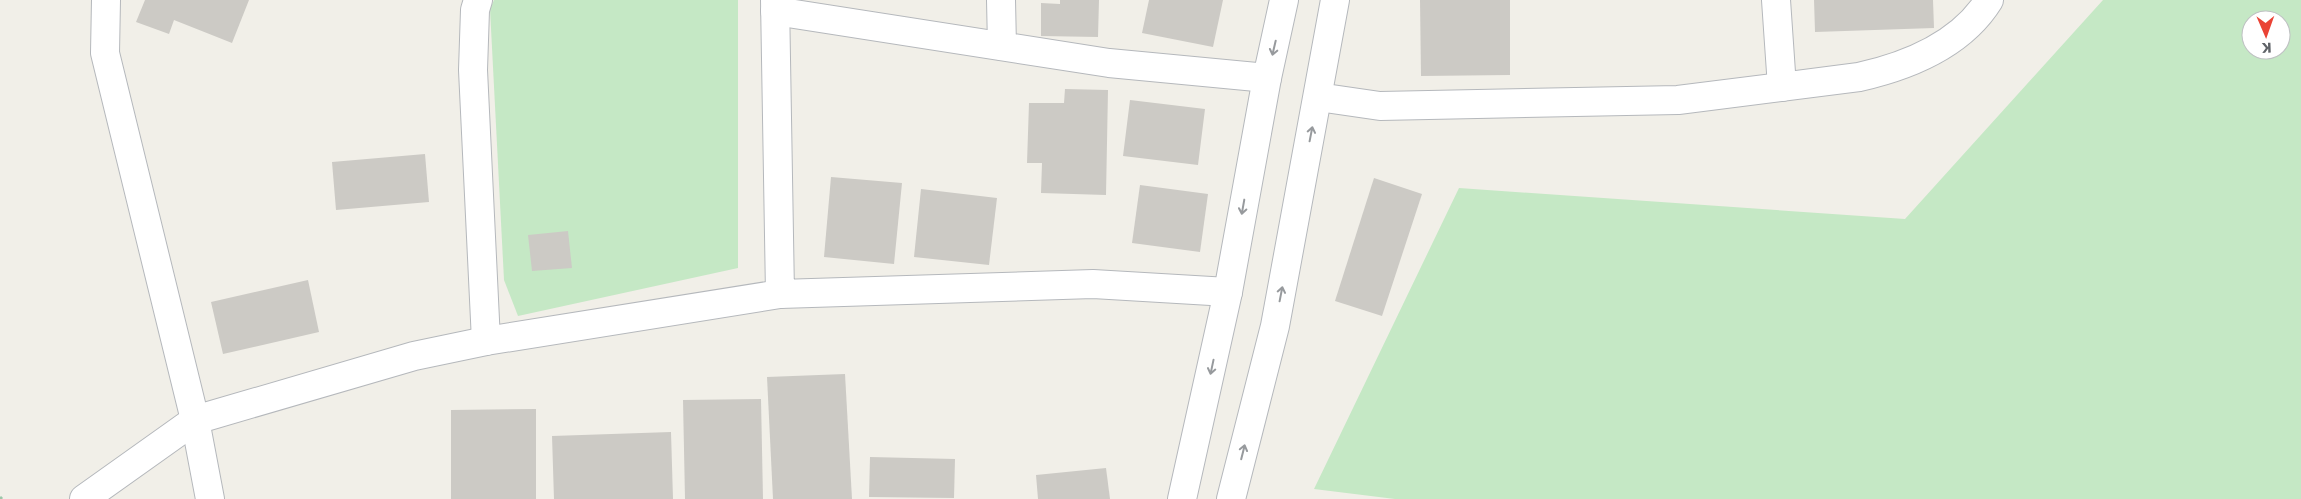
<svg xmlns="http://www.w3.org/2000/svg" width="2301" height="499" viewBox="0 0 2301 499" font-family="Poppins,sans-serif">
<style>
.green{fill:#c5e8c5;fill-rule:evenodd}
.building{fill:#cccac5}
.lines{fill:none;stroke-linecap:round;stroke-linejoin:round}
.minor-casing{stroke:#b5b8bc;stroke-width:30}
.tertiary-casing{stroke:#b5b8bc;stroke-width:30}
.path{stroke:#9cc7a9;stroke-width:3;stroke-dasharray:5 2.5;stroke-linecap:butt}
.minor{stroke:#fff;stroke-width:28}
.tertiary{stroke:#fff;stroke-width:28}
.oneway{stroke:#979a9d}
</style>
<rect width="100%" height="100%" fill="#f1efe8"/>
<g class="green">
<path d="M494 0H738V268L518 316 504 280 490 9Z"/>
<path d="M2103 0H2301V499H1395L1314 489 1459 188 1905 219ZM2251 20H2281V50H2251Z"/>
</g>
<g class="building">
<path d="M145 0H249L232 43 174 20 169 34 136 22Z"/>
<path d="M1060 0H1099L1098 37 1041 36V3L1060 4Z"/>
<path d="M1149 0H1223L1213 47 1142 33Z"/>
<path d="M1420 0H1510V75L1421 76Z"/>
<path d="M1814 0H1933L1934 28 1815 32Z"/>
<path d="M1065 89 1108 90 1106 195 1041 193 1042 163H1027L1029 103H1064Z"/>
<path d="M1130 100 1205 109 1198 165 1123 156Z"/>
<path d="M425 154 429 202 336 210 332 162Z"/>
<path d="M831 177 902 183 894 264 824 257Z"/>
<path d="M1374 178 1422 194 1382 316 1335 301Z"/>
<path d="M1140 185 1208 194 1200 252 1132 243Z"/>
<path d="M921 189 997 198 989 265 914 257Z"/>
<path d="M568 231 572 268 532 271 528 235Z"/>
<path d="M308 280 319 332 223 354 211 302Z"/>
<path d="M845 374 852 499H773L767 377Z"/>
<path d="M761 399 763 499H685L683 400Z"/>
<path d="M536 409V499H451V410Z"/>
<path d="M671 432 673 499H554L552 436Z"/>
<path d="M870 457 955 459 954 498 869 497Z"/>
<path d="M1106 468 1110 499H1038L1036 475Z"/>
</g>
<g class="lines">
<defs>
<g id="minor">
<path d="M106 0 105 53 195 420 210 499"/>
<path d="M478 0 475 10 473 70 486 341"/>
<path d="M775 0 780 294 1093 284 1228 292"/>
<path d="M1001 0 1002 46"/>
<path d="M1776 0 1782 87"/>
<path d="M775 11 1109 63 1267 78"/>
<path d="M1318 97 1380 106 1678 100 1859 77C1908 66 1961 45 1989 0"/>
<path d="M84 499 195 420 414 356 486 341 780 294"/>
</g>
<g id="tertiary">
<path d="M1182 499 1228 292 1267 78 1284 0"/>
<path d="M1231 499 1275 326 1335 0"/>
</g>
</defs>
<use href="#minor" class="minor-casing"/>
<use href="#tertiary" class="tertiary-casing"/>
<path class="path" d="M0 497 2 499"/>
<use href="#minor" class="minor"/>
<use href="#tertiary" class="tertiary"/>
</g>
<defs><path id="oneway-shaft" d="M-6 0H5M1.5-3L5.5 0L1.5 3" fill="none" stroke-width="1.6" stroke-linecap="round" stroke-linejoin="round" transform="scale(1.25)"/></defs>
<g class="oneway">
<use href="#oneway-shaft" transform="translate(1274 48) rotate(103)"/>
<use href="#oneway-shaft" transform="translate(1311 134) rotate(-79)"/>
<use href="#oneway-shaft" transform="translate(1243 207) rotate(100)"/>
<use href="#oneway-shaft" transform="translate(1281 294) rotate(-79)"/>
<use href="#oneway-shaft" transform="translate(1212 367) rotate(102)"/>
<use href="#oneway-shaft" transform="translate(1243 452) rotate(-76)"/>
</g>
<g transform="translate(2266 35) rotate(178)"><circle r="24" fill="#ffffff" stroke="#bfc1c3"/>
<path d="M0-4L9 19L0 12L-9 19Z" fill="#ea4335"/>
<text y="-8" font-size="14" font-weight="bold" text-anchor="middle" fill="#5f6368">K</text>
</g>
</svg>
